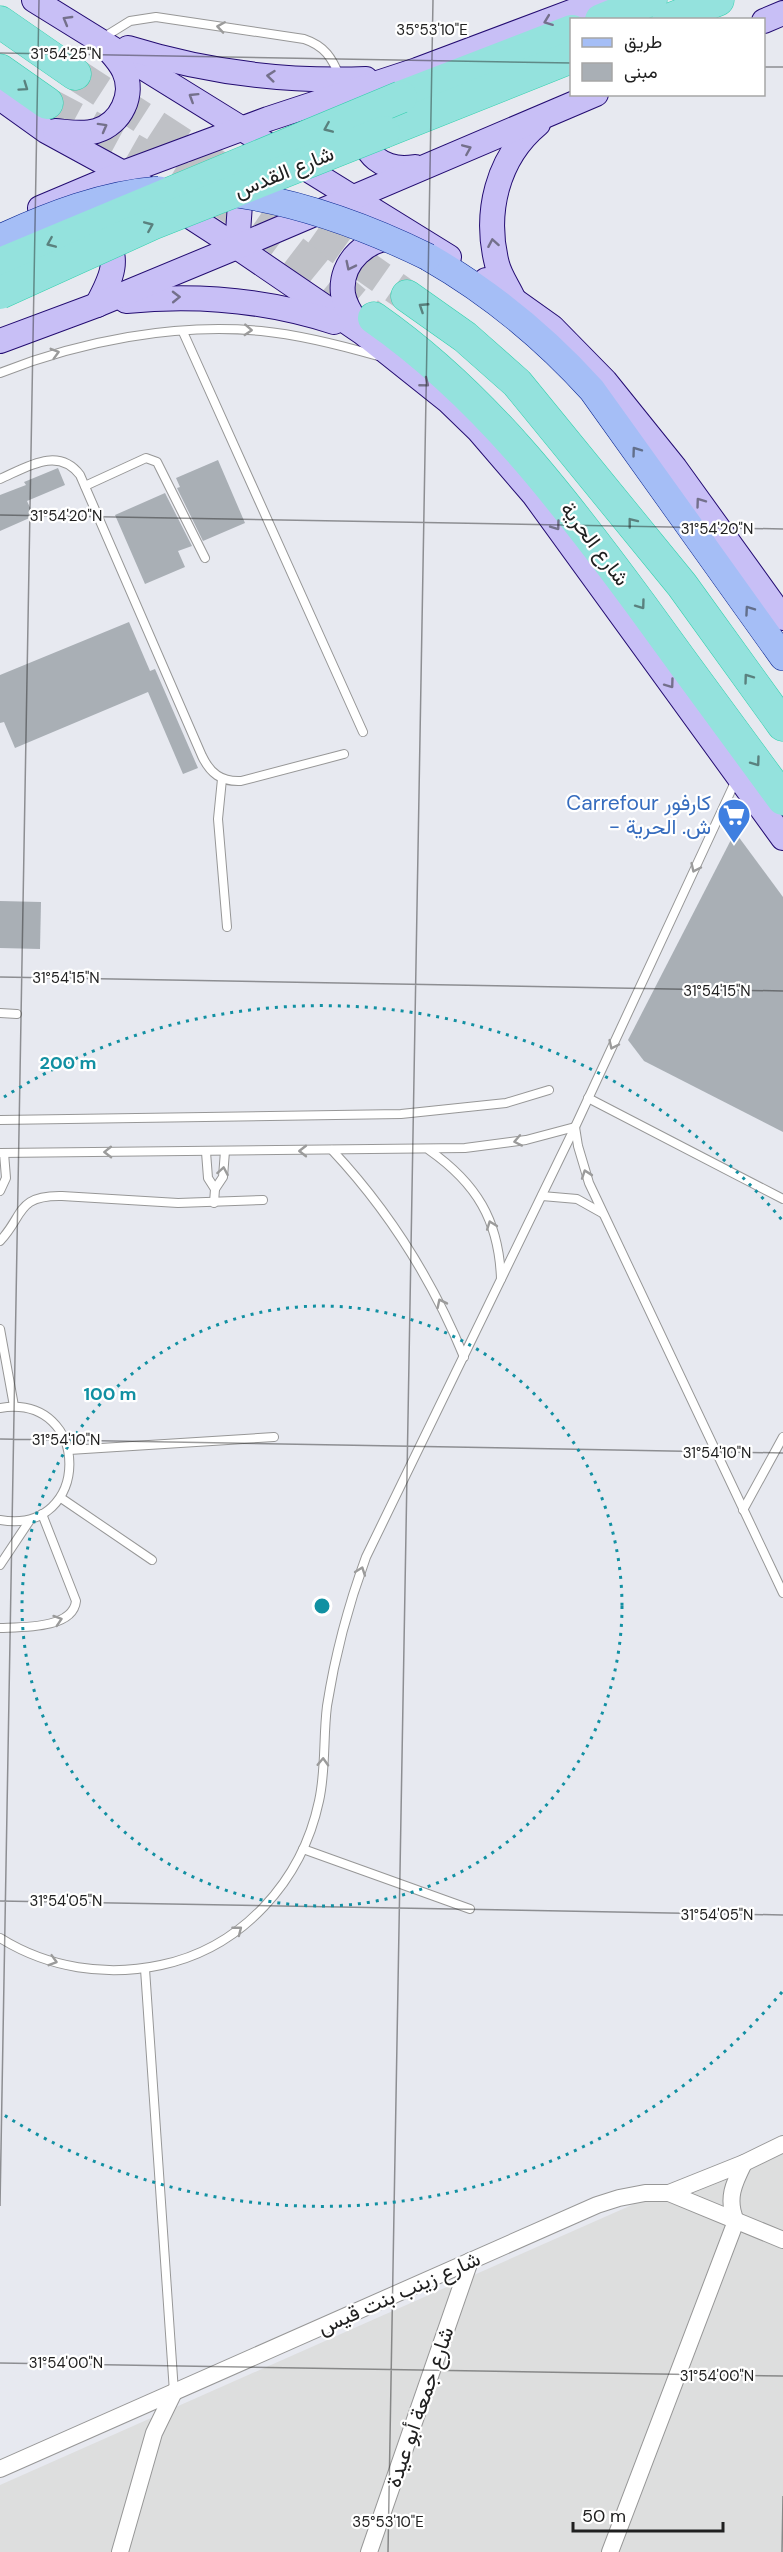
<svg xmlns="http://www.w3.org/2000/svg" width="783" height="2552" viewBox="0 0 783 2552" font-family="'DM Sans',Vazirmatn,sans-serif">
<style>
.residential{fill:#dddede}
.building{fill:#a9afb5}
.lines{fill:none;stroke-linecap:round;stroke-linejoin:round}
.highway-tunnel{stroke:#bfc1c6;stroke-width:32;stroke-dasharray:32 16;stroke-linecap:butt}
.lane-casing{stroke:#979797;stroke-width:10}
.street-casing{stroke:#979797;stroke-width:18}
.secondary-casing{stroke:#230c71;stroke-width:26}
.primary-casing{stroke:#0a2692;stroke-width:28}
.highway-casing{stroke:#31d0ad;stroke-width:33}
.lane{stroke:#fff;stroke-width:8}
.street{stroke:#fff;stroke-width:16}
.secondary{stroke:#c8bff6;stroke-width:24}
.primary{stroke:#a5bef6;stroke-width:27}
.highway{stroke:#94e2dd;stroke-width:32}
.primary-bridge-casing{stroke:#0a2692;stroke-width:28;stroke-linecap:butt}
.highway-bridge-casing{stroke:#31d0ad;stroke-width:33;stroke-linecap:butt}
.primary-bridge{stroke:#a5bef6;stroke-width:27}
.highway-bridge{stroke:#94e2dd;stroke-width:32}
.oneway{stroke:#74708b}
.oneway2{stroke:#9b9b9b}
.oneway3{stroke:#5a817e}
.oneway4{stroke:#626f8b}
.ticks{fill:none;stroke:#202020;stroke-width:1.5;stroke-opacity:0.45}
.ring{fill:none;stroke:#1190a2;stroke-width:3;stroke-dasharray:3 6}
.labels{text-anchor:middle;stroke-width:4.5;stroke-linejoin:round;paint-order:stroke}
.street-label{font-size:21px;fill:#202020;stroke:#fff}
.shop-label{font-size:21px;fill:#366cbe;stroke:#fff;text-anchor:end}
.ticks-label{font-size:15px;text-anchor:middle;fill:#202020;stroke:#fff;stroke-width:4.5;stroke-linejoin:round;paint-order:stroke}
.centre{fill:#1190a2;stroke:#fff;stroke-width:3}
.ring-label{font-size:18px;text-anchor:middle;font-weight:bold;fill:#1190a2;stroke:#fff;stroke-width:4.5;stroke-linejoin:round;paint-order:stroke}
</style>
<rect width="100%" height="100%" fill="#e7e9f0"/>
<path class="residential" d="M783 2138V2552H0V2485Z"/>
<g class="building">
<path d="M218 460 245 523 203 541 177 488 180 487 176 478Z"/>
<path d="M58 468 65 485 27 501 34 516 0 531V495L26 485 24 482Z"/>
<path d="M165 493 192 546 178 551 185 567 145 584 115 515Z"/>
<path d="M129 622 150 671 155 669 198 768 183 774 148 692 15 748 4 722 0 723V675Z"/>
<path d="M735 832 783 897V1132L644 1061 628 1040Z"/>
<path d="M0 901 41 902 40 949 0 948Z"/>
</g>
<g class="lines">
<g class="highway-tunnel">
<path d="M75 74 282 208 407 296"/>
<path d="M47 103C113 138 178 173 241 214 288 244 331 281 374 318"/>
</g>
<defs>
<g id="lane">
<path d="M101 39 130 21 156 17 304 39C325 46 332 58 340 77"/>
<path d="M183 332 363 732"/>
<path d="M0 373C80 341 175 323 261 331 301 335 340 345 378 356"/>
<path d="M0 479C27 467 58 446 80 475L202 756C210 773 221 782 241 781L344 754"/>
<path d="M85 486 146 458 157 462 205 558"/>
<path d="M222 779 218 819 227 927"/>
<path d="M0 1013 17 1014"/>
<path d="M588 1098 783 1199"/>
<path d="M0 1120 401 1114 506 1103 549 1090"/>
<path d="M575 1127 578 1146 589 1183 783 1593"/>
<path d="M332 1150C390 1212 432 1279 464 1357"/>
<path d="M429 1150C476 1183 499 1220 501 1279"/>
<path d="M206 1152 208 1178 215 1189"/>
<path d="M0 1153 465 1148 526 1140 575 1127"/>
<path d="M0 1191 6 1178 4 1153"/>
<path d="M542 1196 577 1199 602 1213"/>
<path d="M214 1203 215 1189 223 1177 225 1151"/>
<path d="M0 1241C24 1216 16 1195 62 1196L178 1203 263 1200"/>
<path d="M0 1329 14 1406"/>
<path d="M0 1408C93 1393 92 1536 0 1520"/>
<path d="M69 1450 274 1437"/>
<path d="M61 1498 152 1560"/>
<path d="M743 1510 783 1437"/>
<path d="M0 1565 30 1520"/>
<path d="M0 1628C22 1627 73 1629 76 1601L42 1514"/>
<path d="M303 1849 470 1909"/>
<path d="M0 1938C48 1968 106 1977 161 1965 242 1948 302 1881 319 1801 326 1770 323 1738 327 1706 335 1655 348 1606 366 1557L575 1127 736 780"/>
<path d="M145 1969 174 2392"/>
</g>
<g id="street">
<path d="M669 2193 744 2163 783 2144"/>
<path d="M0 2469 597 2205 619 2198 645 2193H669L783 2240"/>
<path d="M120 2552 154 2433 174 2392"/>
<path d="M369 2552 470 2261"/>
<path d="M610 2552 736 2221C726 2199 734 2183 744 2163"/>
</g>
<g id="secondary">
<path d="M34 0 449 257"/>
<path d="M764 21 783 13"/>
<path d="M128 48C205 72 286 82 366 79"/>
<path d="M0 98 46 131 123 173 237 247 363 333 447 400 479 431 534 495 783 838"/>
<path d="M364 123C360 155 384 172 415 167"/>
<path d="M55 131C68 132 83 135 96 131 121 124 135 94 124 71 120 62 113 55 107 48"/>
<path d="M40 208 123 173 268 119 417 70 603 0"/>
<path d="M237 247 242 175"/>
<path d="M486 280 552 327 605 381 675 468 783 618"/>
<path d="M513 298C508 287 500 276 497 264 484 213 497 158 538 124"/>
<path d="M126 301C197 294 266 300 334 322"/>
<path d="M97 305C111 279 123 257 100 231"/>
<path d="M360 328C353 317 345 307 343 294 339 262 368 235 400 239"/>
<path d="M0 341 97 305 237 247 596 94"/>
</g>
<path id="primary" d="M428 257C491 293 543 336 592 390L783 657"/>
<g id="highway">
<path d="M601 20 651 0"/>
<path d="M668 20 718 0"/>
<path d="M0 22 75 74"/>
<path d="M0 70 47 103"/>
<path d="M401 97 572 31"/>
<path d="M384 132 572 57"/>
<path d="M407 296 465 337 517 383 682 585 783 725"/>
<path d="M374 318C483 394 563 499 641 605 688 670 736 735 783 799"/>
</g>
</defs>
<use href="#lane" class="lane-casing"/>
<use href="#street" class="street-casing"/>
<use href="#secondary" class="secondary-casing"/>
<use href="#primary" class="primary-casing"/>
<use href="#highway" class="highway-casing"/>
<use href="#lane" class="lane"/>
<use href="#street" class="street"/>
<use href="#secondary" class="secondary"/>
<use href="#primary" class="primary"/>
<use href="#highway" class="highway"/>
<defs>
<g id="primary-bridge">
<path d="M224 192C296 201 363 225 428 257"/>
<path d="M0 238C50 215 104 194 159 190"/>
</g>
<g id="highway-bridge">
<path d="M0 264 401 97"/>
<path d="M0 293 152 224 384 132"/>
</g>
</defs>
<use href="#primary-bridge" class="primary-bridge-casing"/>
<use href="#highway-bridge" class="highway-bridge-casing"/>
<use href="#primary-bridge" class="primary-bridge"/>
<use href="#highway-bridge" class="highway-bridge"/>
</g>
<defs><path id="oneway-chevron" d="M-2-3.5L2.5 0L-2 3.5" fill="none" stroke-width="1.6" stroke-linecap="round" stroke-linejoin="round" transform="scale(1.5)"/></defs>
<g class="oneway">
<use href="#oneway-chevron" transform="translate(67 20) rotate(-150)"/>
<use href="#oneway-chevron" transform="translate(548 21) rotate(159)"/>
<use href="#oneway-chevron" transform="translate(271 76) rotate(-174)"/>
<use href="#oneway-chevron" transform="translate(193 97) rotate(-148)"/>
<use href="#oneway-chevron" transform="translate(103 127) rotate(-29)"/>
<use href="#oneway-chevron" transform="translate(467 149) rotate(-23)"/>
<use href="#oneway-chevron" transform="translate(493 243) rotate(-100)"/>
<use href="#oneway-chevron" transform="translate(350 266) rotate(116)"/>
<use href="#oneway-chevron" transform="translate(176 297) rotate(-1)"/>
<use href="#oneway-chevron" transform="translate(425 383) rotate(39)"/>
<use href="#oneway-chevron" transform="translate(700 502) rotate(-126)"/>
<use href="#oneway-chevron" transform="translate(556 526) rotate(54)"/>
<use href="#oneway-chevron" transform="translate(670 684) rotate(54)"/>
</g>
<g class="oneway2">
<use href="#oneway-chevron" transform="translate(221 27) rotate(-171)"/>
<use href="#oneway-chevron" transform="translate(248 330) rotate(3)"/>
<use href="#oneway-chevron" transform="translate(55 353) rotate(-16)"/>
<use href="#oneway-chevron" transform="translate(695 868) rotate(115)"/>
<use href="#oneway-chevron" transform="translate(613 1045) rotate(115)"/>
<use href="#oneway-chevron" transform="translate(518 1141) rotate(169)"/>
<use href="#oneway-chevron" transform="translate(303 1151) rotate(180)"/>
<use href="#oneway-chevron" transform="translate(108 1152) rotate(179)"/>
<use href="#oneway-chevron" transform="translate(223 1171) rotate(-80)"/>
<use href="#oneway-chevron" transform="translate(586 1174) rotate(-109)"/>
<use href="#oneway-chevron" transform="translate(491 1225) rotate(-110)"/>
<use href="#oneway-chevron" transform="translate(441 1303) rotate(-116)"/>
<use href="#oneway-chevron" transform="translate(361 1571) rotate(-70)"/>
<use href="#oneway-chevron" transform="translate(58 1620) rotate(-18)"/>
<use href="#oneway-chevron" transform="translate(323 1762) rotate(-88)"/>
<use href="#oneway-chevron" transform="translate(238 1930) rotate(-38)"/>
<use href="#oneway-chevron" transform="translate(53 1961) rotate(16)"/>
</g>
<g class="oneway3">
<use href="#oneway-chevron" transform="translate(24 87) rotate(35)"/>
<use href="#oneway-chevron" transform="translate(328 128) rotate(157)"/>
<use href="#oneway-chevron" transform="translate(149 226) rotate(-23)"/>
<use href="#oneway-chevron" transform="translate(51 243) rotate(157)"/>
<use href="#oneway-chevron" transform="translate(423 307) rotate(-147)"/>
<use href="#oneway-chevron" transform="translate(632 522) rotate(-128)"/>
<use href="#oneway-chevron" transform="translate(641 605) rotate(54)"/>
<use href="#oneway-chevron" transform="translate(748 678) rotate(-126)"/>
<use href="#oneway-chevron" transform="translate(756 762) rotate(54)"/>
</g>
<g class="oneway4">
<use href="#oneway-chevron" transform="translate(636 451) rotate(-126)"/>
<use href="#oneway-chevron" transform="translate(749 610) rotate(-125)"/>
</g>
<path class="ticks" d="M0 53 572 63M764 67H783M0 515 783 529M0 977 783 991M0 1439 783 1453M0 1901 783 1915M0 2206 39 0M0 2363 783 2376M388 2552 433 0M782 2552 783 2496"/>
<g class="ring">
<circle cx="322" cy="1606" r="300"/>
<path d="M782 1992A600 600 0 0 1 4 2115M4 1097A600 600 0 0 1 782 1220"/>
</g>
<defs>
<symbol id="supermarket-pin" viewBox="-11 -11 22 30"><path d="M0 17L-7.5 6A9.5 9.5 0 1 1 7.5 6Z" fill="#3f7fe0" stroke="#fff"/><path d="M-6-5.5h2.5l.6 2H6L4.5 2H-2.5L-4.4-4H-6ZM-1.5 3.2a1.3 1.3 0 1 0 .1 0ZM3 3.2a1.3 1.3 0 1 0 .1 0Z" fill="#fff"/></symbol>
</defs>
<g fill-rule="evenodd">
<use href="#supermarket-pin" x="715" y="796" width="38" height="52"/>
</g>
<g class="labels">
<g class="street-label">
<text transform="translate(284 172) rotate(-22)" y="7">شارع القدس</text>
<text transform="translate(595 544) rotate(53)" y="7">شارع الحرية</text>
<text transform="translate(399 2293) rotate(-24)" y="7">شارع زينب بنت قيس</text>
<text transform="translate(420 2407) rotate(-71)" y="7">شارع جمعة أبو عيدة</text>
</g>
<g class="shop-label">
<text x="711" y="810">Carrefour كارفور<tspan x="711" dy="24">- ش. الحرية</tspan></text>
</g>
</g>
<g class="ticks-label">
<text x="432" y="35">35°53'10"E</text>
<text x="66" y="59">31°54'25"N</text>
<text x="66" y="521">31°54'20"N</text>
<text x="717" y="534">31°54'20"N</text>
<text x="66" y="983">31°54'15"N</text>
<text x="717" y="996">31°54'15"N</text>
<text x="66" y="1445">31°54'10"N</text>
<text x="717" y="1458">31°54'10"N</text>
<text x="66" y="1906">31°54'05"N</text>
<text x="717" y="1920">31°54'05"N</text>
<text x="66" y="2368">31°54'00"N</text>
<text x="717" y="2381">31°54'00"N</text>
<text x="388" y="2527">35°53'10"E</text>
</g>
<circle cx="322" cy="1606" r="9" class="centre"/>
<g class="ring-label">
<text x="68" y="1069">200 m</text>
<text x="110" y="1400">100 m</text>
</g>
<rect x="570" y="18" width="195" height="78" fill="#ffffff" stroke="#a6a6a6" stroke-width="1.5"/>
<rect x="582" y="38" width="30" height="9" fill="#a5bef6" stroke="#a6a6a6" stroke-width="1.5"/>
<text x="624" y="48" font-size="18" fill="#202020">طريق</text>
<rect x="582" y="63" width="30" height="18" fill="#a9afb5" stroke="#a6a6a6" stroke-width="1.5"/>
<text x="624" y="78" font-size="18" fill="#202020">مبنى</text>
<path d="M573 2522v9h150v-9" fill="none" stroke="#202020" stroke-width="3"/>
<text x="582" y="2522" font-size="18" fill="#202020" stroke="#ffffff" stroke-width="4.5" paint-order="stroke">50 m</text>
</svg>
